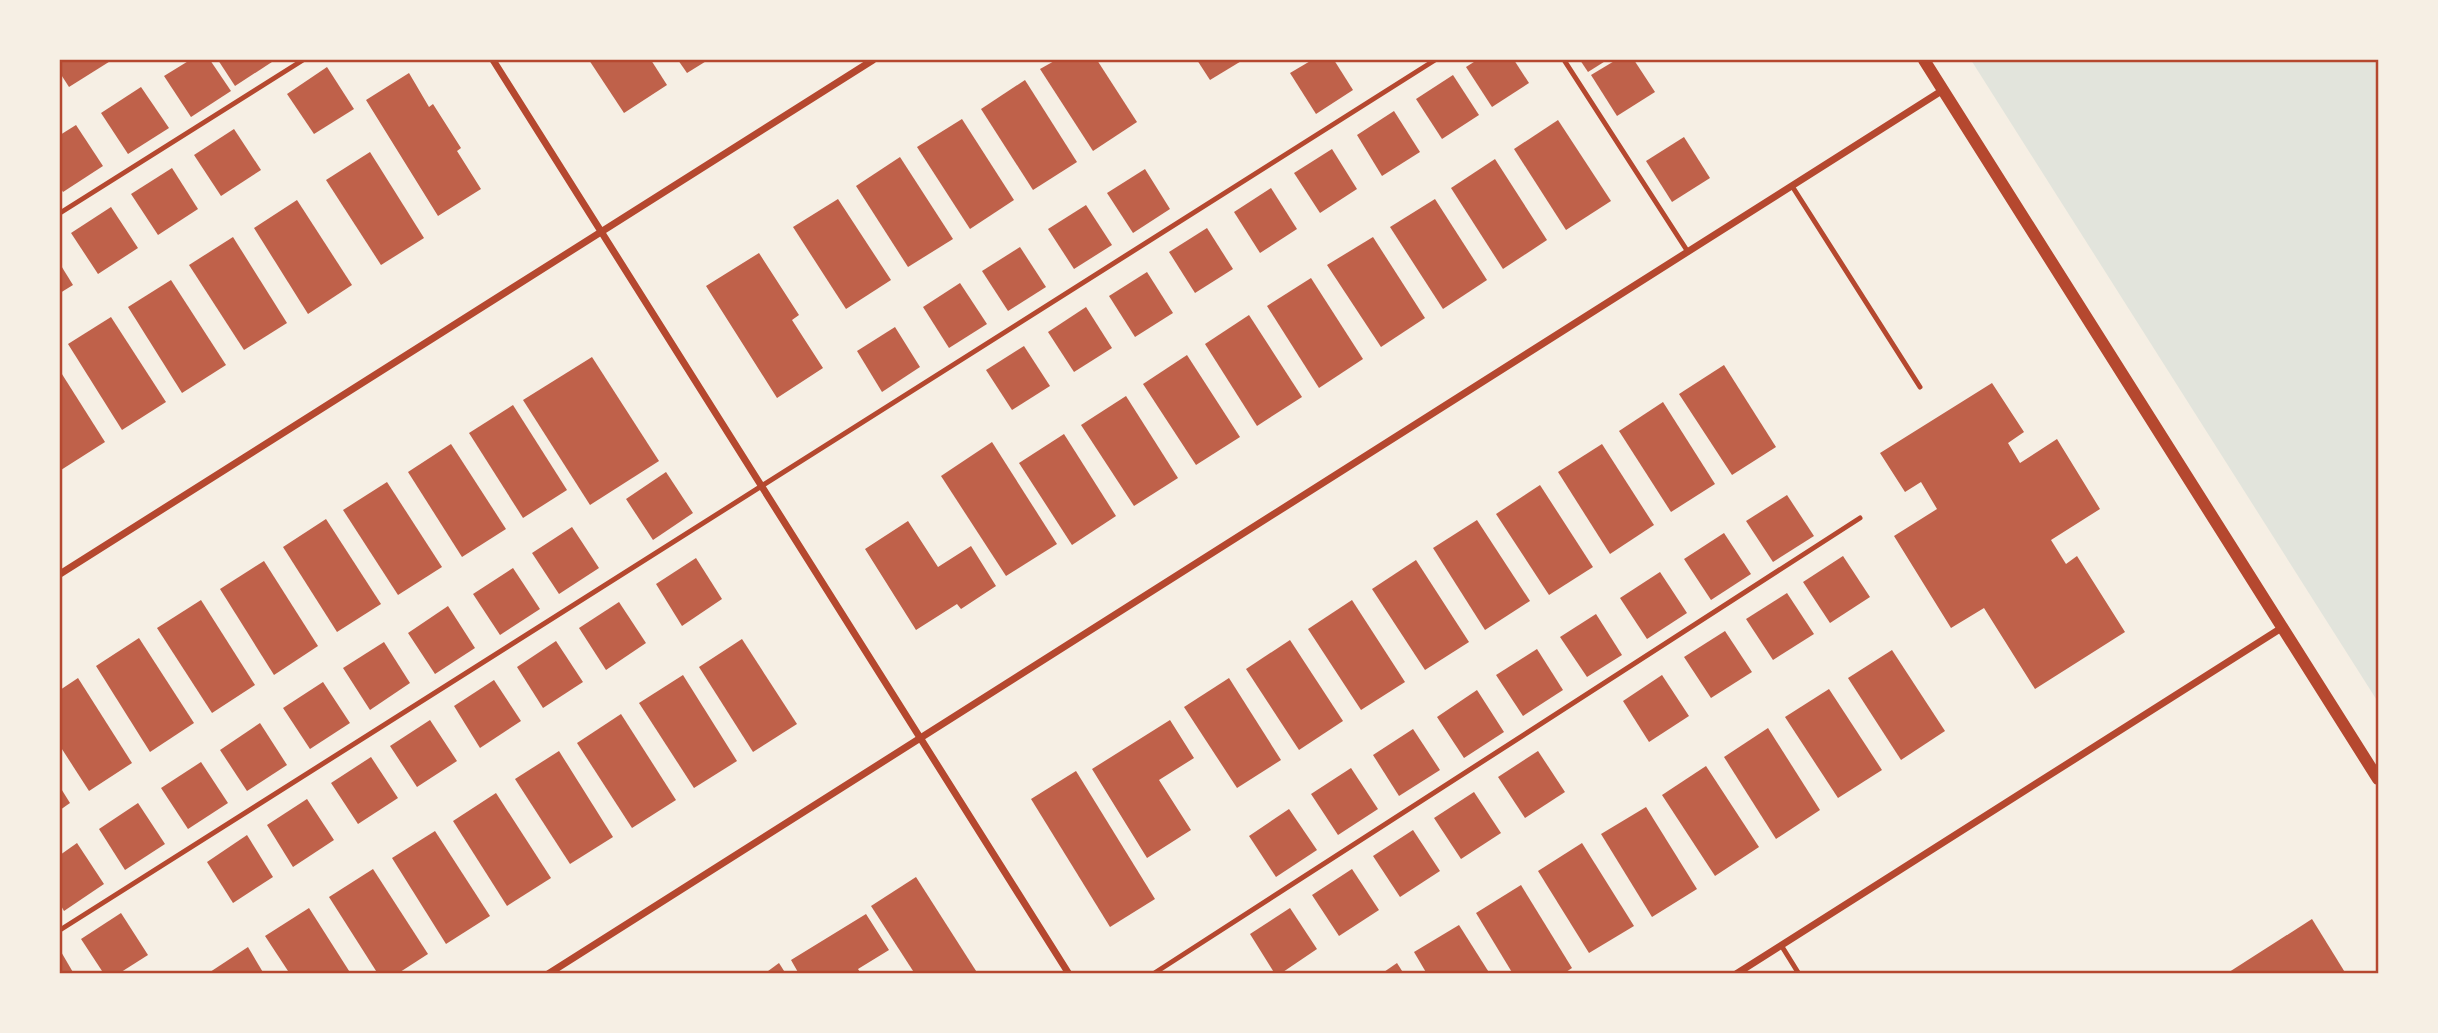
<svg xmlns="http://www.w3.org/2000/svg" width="2438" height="1033" viewBox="0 0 2438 1033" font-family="'Fira Sans',sans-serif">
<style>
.green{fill:#e2e4dc}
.building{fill:#bf614a}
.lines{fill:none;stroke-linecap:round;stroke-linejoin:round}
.service{stroke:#b5482f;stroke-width:5}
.minor{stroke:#b5482f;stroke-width:7}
.tertiary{stroke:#b5482f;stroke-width:12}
.neatline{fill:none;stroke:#b5482f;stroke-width:2.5}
</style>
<rect width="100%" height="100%" fill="#f6efe4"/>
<path class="green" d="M1971 60H2378V702Z"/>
<g class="building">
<path d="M60 60H112L69 87 60 73Z"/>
<path d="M190 60H210L231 91 191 117 164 76Z"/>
<path d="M218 60H275L235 86Z"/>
<path d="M589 60H651L667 85 624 113Z"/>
<path d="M678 60H708L687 73Z"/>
<path d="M1056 60H1097L1137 122 1093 151 1040 69Z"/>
<path d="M1197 60H1243L1210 80Z"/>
<path d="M1312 60H1334L1353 90 1316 114 1290 73Z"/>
<path d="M1477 60H1514L1529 83 1492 107 1466 67Z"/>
<path d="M1580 60H1607L1588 72Z"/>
<path d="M1616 60H1634L1655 92 1617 116 1591 75Z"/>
<path d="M327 67 354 109 314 134 287 94Z"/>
<path d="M409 73 429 107 433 104 461 148 457 151 481 189 438 216 366 100Z"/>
<path d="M1453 75 1479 115 1442 139 1416 99Z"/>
<path d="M1025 80 1077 162 1033 190 981 109Z"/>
<path d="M141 87 169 128 128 154 101 113Z"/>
<path d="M1394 111 1420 152 1382 176 1357 135Z"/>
<path d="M962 119 1014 200 970 229 917 147Z"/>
<path d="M1558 120 1611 201 1566 230 1514 149Z"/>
<path d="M76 125 103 166 63 192 60 187V135Z"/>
<path d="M234 129 261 170 221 196 194 155Z"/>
<path d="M1684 137 1710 178 1672 202 1646 161Z"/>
<path d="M1332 149 1357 189 1320 213 1294 173Z"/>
<path d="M370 152 424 238 381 265 326 180Z"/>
<path d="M900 157 953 239 908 267 856 186Z"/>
<path d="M1495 159 1547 240 1503 269 1451 188Z"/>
<path d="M172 168 198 209 158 235 131 194Z"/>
<path d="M1145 169 1170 209 1133 233 1107 193Z"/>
<path d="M1271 188 1297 229 1260 253 1234 212Z"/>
<path d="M838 199 891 280 846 309 793 227Z"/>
<path d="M1435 199 1487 280 1443 309 1390 227Z"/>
<path d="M297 200 352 285 308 314 254 228Z"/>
<path d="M1086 205 1112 245 1074 269 1048 229Z"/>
<path d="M111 207 138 248 98 274 71 233Z"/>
<path d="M1207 228 1233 269 1195 293 1169 252Z"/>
<path d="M233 237 287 323 244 350 189 265Z"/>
<path d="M1373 237 1425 318 1381 347 1327 265Z"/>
<path d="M1020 247 1046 287 1008 311 982 271Z"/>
<path d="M759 253 799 315 792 320 823 368 777 398 706 286Z"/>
<path d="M60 264 73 285 60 293Z"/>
<path d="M1147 272 1173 313 1135 337 1109 296Z"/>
<path d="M1311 278 1363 359 1319 388 1267 306Z"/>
<path d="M171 280 226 365 182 393 128 307Z"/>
<path d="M960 283 987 324 949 348 923 307Z"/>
<path d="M1086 307 1112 348 1074 372 1048 332Z"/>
<path d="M1249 315 1302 397 1257 426 1205 344Z"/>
<path d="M111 317 166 402 122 430 68 344Z"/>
<path d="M895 327 920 367 882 392 857 351Z"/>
<path d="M1024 346 1050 386 1012 410 986 370Z"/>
<path d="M1187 355 1240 437 1196 465 1143 384Z"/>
<path d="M592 357 659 461 590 505 523 400Z"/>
<path d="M1724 365 1776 447 1732 475 1679 394Z"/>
<path d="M60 371 105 442 61 470 60 467Z"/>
<path d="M1992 383 2024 432 2008 443 2020 463 2057 439 2100 509 2051 540 2066 564 2077 556 2125 632 2035 689 1984 608 1951 628 1894 536 1937 509 1921 482 1905 492 1880 453Z"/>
<path d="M1126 396 1178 478 1134 506 1081 425Z"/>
<path d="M1663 402 1715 484 1671 512 1619 431Z"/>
<path d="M513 405 567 490 523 518 469 433Z"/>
<path d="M1064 434 1116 516 1072 545 1019 463Z"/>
<path d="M992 442 1057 544 1006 576 941 476Z"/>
<path d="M451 444 506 529 462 557 408 472Z"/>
<path d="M1602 444 1654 525 1610 554 1558 472Z"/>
<path d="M666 472 693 513 653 540 626 499Z"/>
<path d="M387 482 442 567 398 595 343 510Z"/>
<path d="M1540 485 1593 567 1549 595 1496 514Z"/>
<path d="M1787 495 1814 536 1773 562 1746 521Z"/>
<path d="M326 519 381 604 337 632 283 547Z"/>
<path d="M1477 520 1530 601 1485 630 1433 548Z"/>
<path d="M908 521 938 567 971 546 996 586 961 609 957 604 916 630 865 549Z"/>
<path d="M572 527 599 568 559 594 532 553Z"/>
<path d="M1724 533 1751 574 1711 600 1684 559Z"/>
<path d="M1843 556 1870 597 1830 623 1803 582Z"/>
<path d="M696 558 722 599 682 626 656 584Z"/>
<path d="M1416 560 1469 642 1425 670 1372 589Z"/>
<path d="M264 561 318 646 274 675 220 589Z"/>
<path d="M513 568 540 609 500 635 473 594Z"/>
<path d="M1660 572 1687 613 1647 639 1620 598Z"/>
<path d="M1787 593 1814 634 1773 660 1746 619Z"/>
<path d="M201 600 255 685 212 713 157 628Z"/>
<path d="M1352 600 1405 682 1361 710 1308 629Z"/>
<path d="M619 602 646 643 606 670 579 628Z"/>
<path d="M448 606 475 648 435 674 408 633Z"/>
<path d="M1596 614 1622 655 1587 677 1560 637Z"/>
<path d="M1725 631 1752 672 1711 698 1684 657Z"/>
<path d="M139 638 194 723 150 752 96 666Z"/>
<path d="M742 639 797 724 753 752 699 667Z"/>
<path d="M1290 640 1343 721 1299 750 1246 669Z"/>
<path d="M556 641 583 682 543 708 517 667Z"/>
<path d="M384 642 410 683 370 710 343 668Z"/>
<path d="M1537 649 1563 690 1523 716 1496 675Z"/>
<path d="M1892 650 1945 731 1901 760 1848 678Z"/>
<path d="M683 675 737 761 694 788 639 703Z"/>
<path d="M1662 675 1689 716 1649 742 1623 701Z"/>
<path d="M78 678 132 763 89 791 60 746V690Z"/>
<path d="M1229 678 1281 760 1237 788 1184 707Z"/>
<path d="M494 680 521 721 480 748 454 706Z"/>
<path d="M323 682 350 723 310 749 283 708Z"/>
<path d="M1829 689 1882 770 1838 798 1785 717Z"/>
<path d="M1477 690 1504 732 1464 758 1437 717Z"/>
<path d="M621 714 676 800 632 828 577 743Z"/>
<path d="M430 720 457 761 417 787 390 746Z"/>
<path d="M1170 720 1194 758 1159 780 1191 830 1147 858 1092 769Z"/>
<path d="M260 723 287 765 247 791 220 750Z"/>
<path d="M1768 728 1820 810 1776 839 1724 757Z"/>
<path d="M1413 729 1440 770 1399 796 1373 755Z"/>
<path d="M559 751 613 837 570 864 515 779Z"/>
<path d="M1538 751 1565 792 1525 818 1498 777Z"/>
<path d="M371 757 398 798 358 824 331 783Z"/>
<path d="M201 762 228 803 188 829 161 788Z"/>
<path d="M1706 766 1759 847 1715 876 1662 795Z"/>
<path d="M1351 768 1378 809 1338 835 1311 794Z"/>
<path d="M1076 771 1155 899 1110 927 1031 799Z"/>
<path d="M60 787 70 803 60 810Z"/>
<path d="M1474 792 1501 833 1461 859 1434 818Z"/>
<path d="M496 793 551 878 507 906 453 821Z"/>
<path d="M307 799 334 840 293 867 267 825Z"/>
<path d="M138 803 165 844 125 870 99 829Z"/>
<path d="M1646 807 1697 889 1652 917 1601 834Z"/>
<path d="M1289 809 1317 850 1276 877 1249 836Z"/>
<path d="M1413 830 1440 871 1400 897 1373 856Z"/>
<path d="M435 831 490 916 446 944 392 858Z"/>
<path d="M247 835 273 877 233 903 207 862Z"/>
<path d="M77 843 104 884 64 911 60 904V855Z"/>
<path d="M1582 843 1634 926 1589 953 1538 871Z"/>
<path d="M373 869 428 954 397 974H378L329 897Z"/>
<path d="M1352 869 1379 910 1339 936 1312 895Z"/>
<path d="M916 877 978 974H915L871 906Z"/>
<path d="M1521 885 1572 968 1563 974H1513L1476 913Z"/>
<path d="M309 908 351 974H290L265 936Z"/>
<path d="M1290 908 1317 949 1280 974H1275L1250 934Z"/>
<path d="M121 913 148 955 118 974H104L81 939Z"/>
<path d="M866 914 889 950 858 969 861 974H799L791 960Z"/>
<path d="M2312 919 2346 974H2226Z"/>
<path d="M1459 925 1490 974H1427L1414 952Z"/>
<path d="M248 947 264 974H207Z"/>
<path d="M60 950 74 974H60Z"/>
<path d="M779 963 786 974H764Z"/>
<path d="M1397 963 1404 974H1381Z"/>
</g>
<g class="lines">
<g class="service">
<path d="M1564 60 1688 252"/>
<path d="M1792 186 1920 387"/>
<path d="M60 213 303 60"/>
<path d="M60 930 1435 60"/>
<path d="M1781 945 1799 974"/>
<path d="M1153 974 1860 518"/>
</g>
<g class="minor">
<path d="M493 60 1069 974"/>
<path d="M60 574 873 60"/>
<path d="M548 974 1943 90"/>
<path d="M1736 974 2283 627"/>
</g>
<path class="tertiary" d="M1924 60 2378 779"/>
</g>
<rect width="2438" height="1033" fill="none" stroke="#f6efe4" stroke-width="122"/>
<rect x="61" y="61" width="2316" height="911" class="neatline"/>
</svg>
